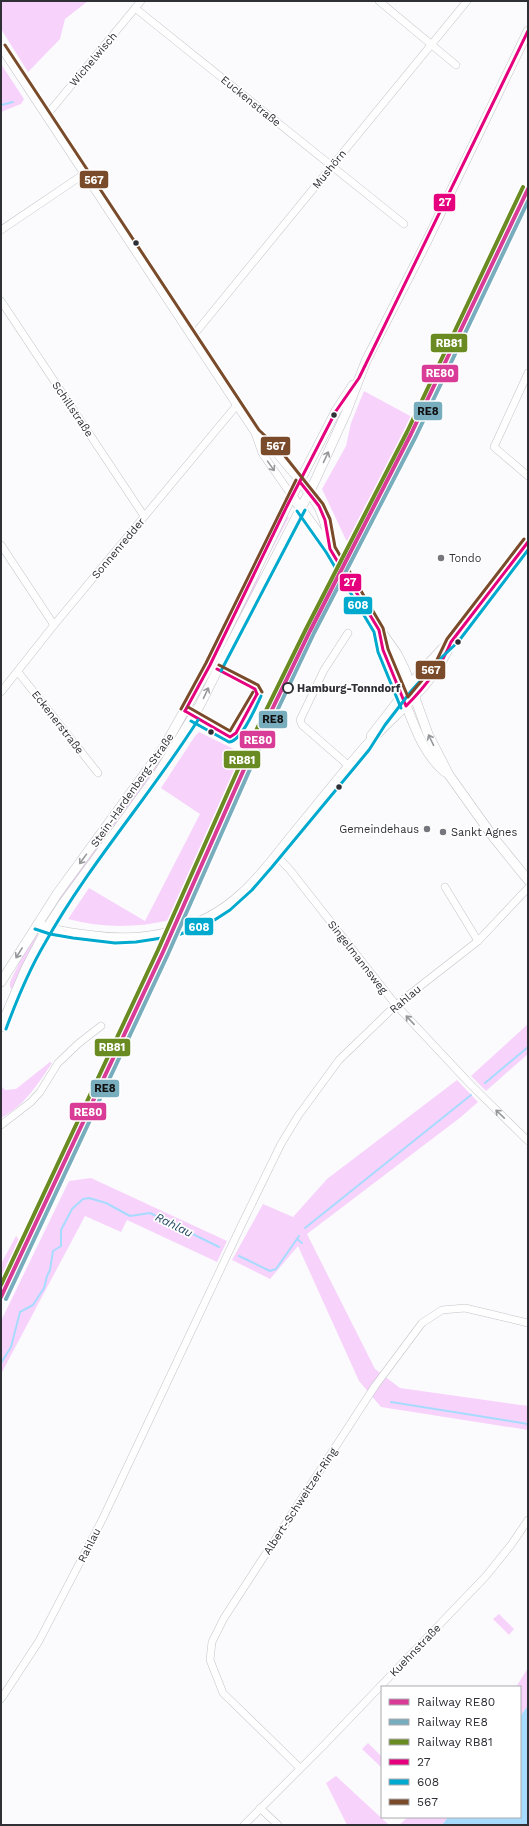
<svg xmlns="http://www.w3.org/2000/svg" width="529" height="1826" viewBox="0 0 529 1826" font-family="'Work Sans',sans-serif">
<style>
.green{fill:#f7d3fc}
.water{fill:#a7dbfd}
.lines{fill:none;stroke-linecap:round;stroke-linejoin:round}
.stream{stroke:#a7dbfd;stroke-width:2}
.minor-casing{stroke:#c3c4c8;stroke-width:8}
.major-casing{stroke:#c3c4c8;stroke-width:10}
.minor{stroke:#fefeff;stroke-width:7}
.major{stroke:#fefeff;stroke-width:9}
.bus-1-casing{stroke:#fff;stroke-width:6}
.bus-2-casing{stroke:#fff;stroke-width:6}
.bus-3-casing{stroke:#fff;stroke-width:6}
.bus-1{stroke:#e5007d;stroke-width:3}
.bus-2{stroke:#00a9ce;stroke-width:3}
.bus-3{stroke:#7a4b2a;stroke-width:3}
.rail-1-casing{stroke:#fff;stroke-width:7}
.rail-2-casing{stroke:#fff;stroke-width:7}
.rail-3-casing{stroke:#fff;stroke-width:7}
.rail-1{stroke:#d83c96;stroke-width:4}
.rail-2{stroke:#78adbe;stroke-width:4}
.rail-3{stroke:#6a8a22;stroke-width:4}
.oneway{stroke:#96979a}
.bus-dot{fill:#2f3036;stroke:#fff;stroke-width:1.5}
.poi-dot{fill:#76777c;stroke:#fff;stroke-width:1.5}
.stop-dot{fill:#fff;stroke:#2f3036;stroke-width:2}
.labels{text-anchor:middle;stroke-width:3.5;stroke-linejoin:round;paint-order:stroke}
.street-label{font-size:11px;fill:#2f3036;stroke:#fff}
.poi-label{font-size:11px;fill:#2f3036;stroke:#fff;text-anchor:start}
.stop-label{font-size:11px;font-weight:bold;fill:#2f3036;stroke:#fff;text-anchor:start}
.water-label{font-size:12px;font-style:italic;fill:#1f4861;stroke:#fff}
.line-badge{stroke:#fff;stroke-width:1.5}
.badge-label{font-size:11px;text-anchor:middle;font-weight:bold;fill:#fff}
.pale-badge-label{font-size:11px;text-anchor:middle;font-weight:bold;fill:#111}
</style>
<rect width="100%" height="100%" fill="#fbfbfd"/>
<g class="green">
<path d="M1 1H88L65 19 60 39 28 72 1 29Z"/>
<path d="M1 64 24 99 21 104 1 112Z"/>
<path d="M364 391 412 417 347 542 322 489 346 446 351 423Z"/>
<path d="M286 516 289 517 262 568 257 584 227 641H224Z"/>
<path d="M187 715 189 718 146 784 61 901 58 900 148 777Z"/>
<path d="M199 732 246 755 170 920C137 928 101 928 68 919L89 888 145 921 200 814 161 788 195 736Z"/>
<path d="M37 933 38 934 12 989 10 987V982L28 945Z"/>
<path d="M528 1024V1054L486 1091 471 1076Z"/>
<path d="M50 1062 52 1063C37 1085 25 1105 1 1118V1086L5 1090 16 1089Z"/>
<path d="M457 1080 478 1102 461 1117 307 1234 375 1369 400 1388 528 1406V1430L381 1407 359 1381 298 1246 270 1279 232 1260 263 1204 293 1217 327 1179Z"/>
<path d="M91 1178 227 1241 217 1262 127 1220 121 1232 85 1216 1 1374V1321L69 1181Z"/>
<path d="M16 1236 20 1241 1 1282V1264Z"/>
<path d="M499 1614 514 1629 509 1635 493 1619Z"/>
<path d="M528 1668V1705L520 1717V1687H516Z"/>
<path d="M368 1743 382 1757V1768L362 1749Z"/>
<path d="M336 1776 389 1825H347L326 1783Z"/>
<path d="M408 1817H448L442 1825H399Z"/>
</g>
<path class="water" d="M528 1705V1825H442L448 1817H520V1717Z"/>
<g class="lines">
<g class="stream">
<path d="M1 105 13 102"/>
<path d="M485 1083 528 1047"/>
<path d="M305 1228 471 1095"/>
<path d="M297 1239 302 1243"/>
<path d="M239 1256 270 1271 276 1269 299 1236"/>
<path d="M1 1363 11 1347 20 1312 33 1305 44 1288 47 1276 50 1270 53 1251 61 1246V1230L72 1209 83 1199 89 1198 106 1203 130 1216 150 1213 219 1247"/>
<path d="M391 1402 528 1424"/>
</g>
<defs>
<g id="minor">
<path d="M379 1 456 65"/>
<path d="M135 8 404 224"/>
<path d="M1 48 255 433 262 453 292 496"/>
<path d="M46 116 141 1"/>
<path d="M1 230 84 174"/>
<path d="M1 301 144 516"/>
<path d="M192 337 467 1"/>
<path d="M528 373 494 447 528 476"/>
<path d="M257 435 276 453 300 482"/>
<path d="M1 545 54 625"/>
<path d="M348 633 324 670 300 720 302 725 349 766"/>
<path d="M18 672 98 773"/>
<path d="M1 692 54 625 237 405"/>
<path d="M276 855 290 870 396 1005 471 1085 528 1141"/>
<path d="M445 887 478 941"/>
<path d="M1 1125 31 1102 40 1092 58 1063 79 1043 101 1026"/>
<path d="M1 1699 39 1641 103 1518 241 1226 281 1144 298 1116 339 1060 396 1005 478 941 528 888"/>
<path d="M300 1768 223 1693 210 1660 212 1642 224 1618 375 1386 422 1323 442 1310 465 1308 528 1323"/>
<path d="M260 1808 278 1825"/>
<path d="M244 1825 325 1744 486 1576 511 1545 528 1520"/>
</g>
<g id="major">
<path d="M300 482C321 505 325 517 330 547"/>
<path d="M292 496 330 549 366 610 397 654 405 670 428 734 449 775 494 838 528 880"/>
<path d="M380 634C385 655 394 674 402 695 413 722 422 753 445 772"/>
<path d="M371 736 419 674 442 649 454 639 528 542"/>
<path d="M42 926C58 932 78 934 95 936 147 943 202 930 241 894 259 878 274 858 289 839 314 809 338 778 364 748 394 713 434 687 451 642"/>
<path d="M1 982 57 894 164 747 210 665 286 508 336 411 353 385"/>
<path d="M1 1027 26 968 47 928 62 905 158 774 200 705 226 653 314 483 346 413 366 361 426 243 528 31"/>
</g>
</defs>
<use href="#minor" class="minor-casing"/>
<use href="#major" class="major-casing"/>
<use href="#minor" class="minor"/>
<use href="#major" class="major"/>
<defs>
<g id="bus-1">
<path d="M300 482 319 506 325 520 330 549 379 630 383 650 406 706C425 687 441 667 451 642L528 542"/>
<path d="M217 669 255 689 257 694"/>
<path d="M185 711 210 665 286 508 336 411 359 378 528 31"/>
<path d="M185 711 230 737 236 733 257 694"/>
</g>
<g id="bus-2">
<path d="M297 511 326 552 374 632 378 652 401 708"/>
<path d="M221 671 305 510"/>
<path d="M191 721 229 742C241 742 256 707 261 696"/>
<path d="M35 929 50 934 73 938 115 943 136 942 175 936 194 929 213 921 230 910 252 890 272 867 369 750 385 725 412 690 442 657 458 642 528 550"/>
<path d="M6 1029C17 999 29 970 45 943 89 864 150 796 198 720"/>
</g>
<g id="bus-3">
<path d="M5 45 259 430 280 450 323 504 330 519 335 547 383 628 388 649 408 697 434 666 447 639 524 539"/>
<path d="M219 665 258 685 262 692"/>
<path d="M188 707 230 731 253 692"/>
<path d="M181 709 206 663 296 480"/>
</g>
</defs>
<use href="#bus-1" class="bus-1-casing"/>
<use href="#bus-2" class="bus-2-casing"/>
<use href="#bus-3" class="bus-3-casing"/>
<use href="#bus-1" class="bus-1"/>
<use href="#bus-2" class="bus-2"/>
<use href="#bus-3" class="bus-3"/>
<defs>
<path id="rail-1" d="M1 1297 163 952 253 749 310 631 411 434 528 189"/>
<path id="rail-2" d="M6 1299 168 954 258 751 314 633 416 436 528 201"/>
<path id="rail-3" d="M1 1285 158 950 248 747 306 629 407 432 523 187"/>
</defs>
<use href="#rail-1" class="rail-1-casing"/>
<use href="#rail-2" class="rail-2-casing"/>
<use href="#rail-3" class="rail-3-casing"/>
<use href="#rail-1" class="rail-1"/>
<use href="#rail-2" class="rail-2"/>
<use href="#rail-3" class="rail-3"/>
</g>
<defs><path id="oneway-shaft" d="M-6 0H5M1.5-3L5.5 0L1.5 3" fill="none" stroke-width="1.6" stroke-linecap="round" stroke-linejoin="round"/></defs>
<g class="oneway">
<use href="#oneway-shaft" transform="translate(326 457) rotate(-65)"/>
<use href="#oneway-shaft" transform="translate(271 466) rotate(55)"/>
<use href="#oneway-shaft" transform="translate(206 693) rotate(-65)"/>
<use href="#oneway-shaft" transform="translate(431 740) rotate(-116)"/>
<use href="#oneway-shaft" transform="translate(83 859) rotate(126)"/>
<use href="#oneway-shaft" transform="translate(19 953) rotate(122)"/>
<use href="#oneway-shaft" transform="translate(410 1020) rotate(-133)"/>
<use href="#oneway-shaft" transform="translate(500 1114) rotate(-136)"/>
</g>
<g class="bus-dot">
<circle cx="136" cy="243" r="3.5"/>
<circle cx="334" cy="415" r="3.5"/>
<circle cx="458" cy="642" r="3.5"/>
<circle cx="211" cy="732" r="3.5"/>
<circle cx="339" cy="787" r="3.5"/>
</g>
<g class="poi-dot">
<circle cx="441" cy="558" r="4"/>
<circle cx="427" cy="829" r="4"/>
<circle cx="443" cy="832" r="4"/>
</g>
<circle class="stop-dot" cx="288" cy="688" r="5"/>
<g class="labels">
<g class="street-label">
<text transform="translate(93 59) rotate(-50)" y="4">Wichelwisch</text>
<text transform="translate(251 101) rotate(39)" y="4">Euckenstraße</text>
<text transform="translate(329 169) rotate(-51)" y="4">Mushörn</text>
<text transform="translate(73 409) rotate(56)" y="4">Schillstraße</text>
<text transform="translate(118 548) rotate(-50)" y="4">Sonnenredder</text>
<text transform="translate(58 722) rotate(52)" y="4">Eckenerstraße</text>
<text transform="translate(132 790) rotate(-55)" y="4">Stein-Hardenberg-Straße</text>
<text transform="translate(358 957) rotate(52)" y="4">Singelmannsweg</text>
<text transform="translate(405 999) rotate(-40)" y="4">Rahlau</text>
<text transform="translate(300 1501) rotate(-57)" y="4">Albert-Schweitzer-Ring</text>
<text transform="translate(89 1545) rotate(-63)" y="4">Rahlau</text>
<text transform="translate(415 1650) rotate(-46)" y="4">Kuehnstraße</text>
</g>
<g class="poi-label">
<text x="449" y="562">Tondo</text>
<text x="419" y="833" text-anchor="end">Gemeindehaus</text>
<text x="451" y="836">Sankt Agnes</text>
</g>
<g class="stop-label">
<text x="297" y="692">Hamburg-Tonndorf</text>
</g>
<g class="water-label">
<text transform="translate(174 1225) rotate(26)" y="4">Rahlau</text>
</g>
</g>
<g class="line-badge">
<rect x="79" y="170" width="30" height="19" rx="4" fill="#7a4b2a"/>
<rect x="433" y="193" width="23" height="19" rx="4" fill="#e5007d"/>
<rect x="430" y="333" width="38" height="20" rx="4" fill="#6a8a22"/>
<rect x="421" y="364" width="38" height="19" rx="4" fill="#d83c96"/>
<rect x="413" y="401" width="30" height="20" rx="4" fill="#78adbe"/>
<rect x="260" y="436" width="31" height="20" rx="4" fill="#7a4b2a"/>
<rect x="339" y="573" width="23" height="19" rx="4" fill="#e5007d"/>
<rect x="343" y="596" width="30" height="19" rx="4" fill="#00a9ce"/>
<rect x="415" y="660" width="31" height="20" rx="4" fill="#7a4b2a"/>
<rect x="258" y="710" width="30" height="19" rx="4" fill="#78adbe"/>
<rect x="239" y="730" width="37" height="19" rx="4" fill="#d83c96"/>
<rect x="223" y="750" width="38" height="19" rx="4" fill="#6a8a22"/>
<rect x="184" y="917" width="30" height="19" rx="4" fill="#00a9ce"/>
<rect x="94" y="1038" width="37" height="19" rx="4" fill="#6a8a22"/>
<rect x="90" y="1079" width="30" height="19" rx="4" fill="#78adbe"/>
<rect x="69" y="1102" width="38" height="19" rx="4" fill="#d83c96"/>
</g>
<g class="badge-label">
<text x="94" y="184">567</text>
<text x="445" y="206">27</text>
<text x="449" y="347">RB81</text>
<text x="440" y="377">RE80</text>
<text x="276" y="450">567</text>
<text x="350" y="586">27</text>
<text x="358" y="609">608</text>
<text x="431" y="674">567</text>
<text x="258" y="744">RE80</text>
<text x="242" y="764">RB81</text>
<text x="199" y="931">608</text>
<text x="112" y="1051">RB81</text>
<text x="88" y="1116">RE80</text>
</g>
<g class="pale-badge-label">
<text x="428" y="415">RE8</text>
<text x="273" y="723">RE8</text>
<text x="105" y="1092">RE8</text>
</g>
<rect width="529" height="1826" fill="none" stroke="#2f3036" stroke-width="4"/>
<rect x="381" y="1686" width="140" height="132" fill="#ffffff" stroke="#acacaf"/>
<rect x="389" y="1699" width="20" height="6" fill="#d83c96" stroke="#acacaf"/>
<text x="417" y="1706" font-size="12" fill="#2f3036">Railway RE80</text>
<rect x="389" y="1719" width="20" height="6" fill="#78adbe" stroke="#acacaf"/>
<text x="417" y="1726" font-size="12" fill="#2f3036">Railway RE8</text>
<rect x="389" y="1739" width="20" height="6" fill="#6a8a22" stroke="#acacaf"/>
<text x="417" y="1746" font-size="12" fill="#2f3036">Railway RB81</text>
<rect x="389" y="1759" width="20" height="6" fill="#e5007d" stroke="#acacaf"/>
<text x="417" y="1766" font-size="12" fill="#2f3036">27</text>
<rect x="389" y="1779" width="20" height="6" fill="#00a9ce" stroke="#acacaf"/>
<text x="417" y="1786" font-size="12" fill="#2f3036">608</text>
<rect x="389" y="1799" width="20" height="6" fill="#7a4b2a" stroke="#acacaf"/>
<text x="417" y="1806" font-size="12" fill="#2f3036">567</text>
</svg>
